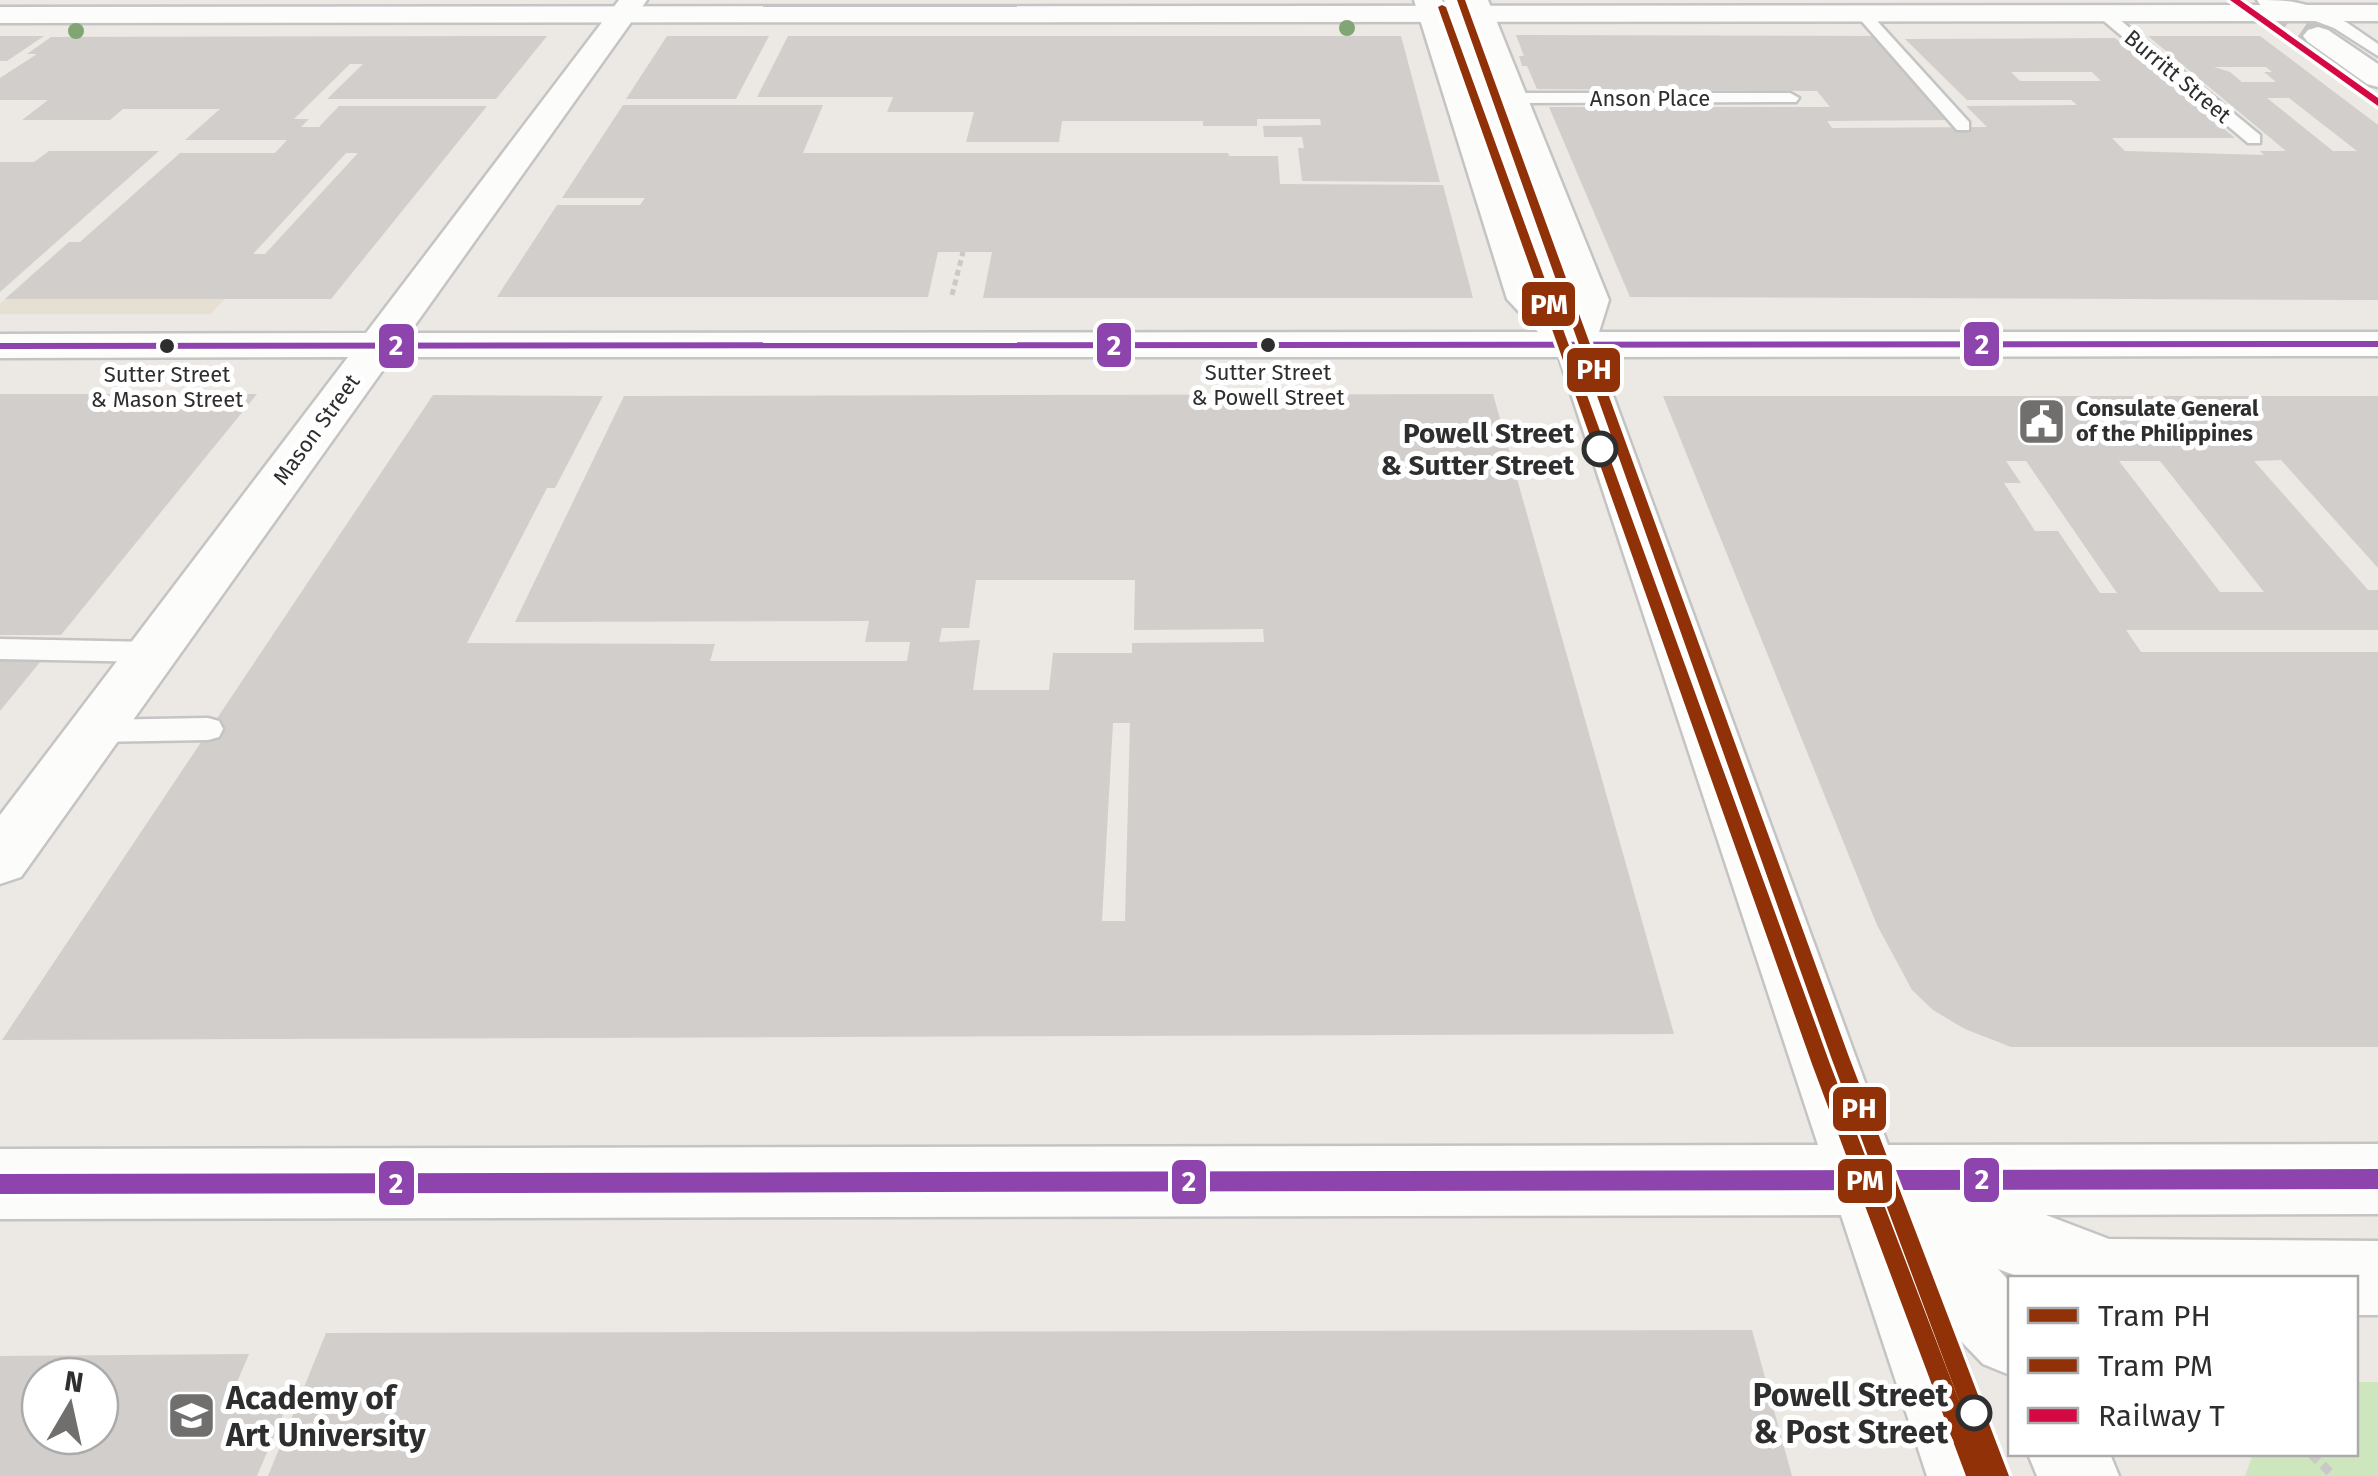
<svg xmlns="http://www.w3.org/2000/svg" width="2378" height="1476" viewBox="0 0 2378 1476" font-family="'Fira Sans',sans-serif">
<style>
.education{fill:#e6e0d3}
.green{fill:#cee6be}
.building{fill:#d1cecb;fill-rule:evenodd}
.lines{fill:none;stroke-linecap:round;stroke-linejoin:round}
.tertiary-tunnel{stroke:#c6c3c0;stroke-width:31;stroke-dasharray:31 16;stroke-linecap:butt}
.service-casing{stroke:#c5c4c5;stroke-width:5}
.minor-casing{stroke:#c5c4c5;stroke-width:5}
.tertiary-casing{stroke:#c5c4c5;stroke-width:5}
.secondary-casing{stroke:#c5c4c5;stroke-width:5}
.path-far1{stroke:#c9c9c8;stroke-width:5;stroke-dasharray:6 4;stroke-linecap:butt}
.path{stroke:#c9c9c8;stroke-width:9;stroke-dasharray:10 6;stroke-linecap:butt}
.service{fill:#fcfcfb;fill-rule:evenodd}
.minor{fill:#fcfcfb;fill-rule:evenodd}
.tertiary{fill:#fcfcfb;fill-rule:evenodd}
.secondary{fill:#fcfcfb;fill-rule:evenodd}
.bus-1-casing{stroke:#fff;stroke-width:7}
.bus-1{fill:#8e44ad;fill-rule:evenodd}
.rail-1-casing{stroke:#fff;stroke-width:7}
.rail-1{fill:#d40843;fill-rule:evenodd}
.tram-1-casing{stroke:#fff;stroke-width:7}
.tram-2-casing{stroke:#fff;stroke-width:7}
.tram-1{fill:#913108;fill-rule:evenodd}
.tram-2{fill:#913108;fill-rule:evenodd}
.tree{fill:#82a575}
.bus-dot{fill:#2e2e2e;stroke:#fff;stroke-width:4}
.stop-dot{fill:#fff;stroke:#2e2e2e;stroke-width:5}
.labels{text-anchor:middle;stroke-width:10;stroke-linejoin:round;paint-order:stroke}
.far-street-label{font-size:22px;fill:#2e2e2e;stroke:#fff}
.far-bus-label{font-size:22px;fill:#2e2e2e;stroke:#fff}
.far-poi-label{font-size:22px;font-weight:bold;fill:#2e2e2e;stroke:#fff;text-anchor:start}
.stop-label{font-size:28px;font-weight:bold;fill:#2e2e2e;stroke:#fff;text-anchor:end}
.near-stop-label{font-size:32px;font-weight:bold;fill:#2e2e2e;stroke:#fff;text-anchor:end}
.near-poi-label{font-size:32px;font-weight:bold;fill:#2e2e2e;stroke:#fff;text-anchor:start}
.line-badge{stroke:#fff;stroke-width:4}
.badge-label{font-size:28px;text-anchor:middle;font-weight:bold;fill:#fff}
</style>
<rect width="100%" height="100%" fill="#ece8e4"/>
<path class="education" d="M69 242 160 254H265L211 314H0V304Z"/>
<path class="green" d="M2356 1382H2378V1476H2245L2253 1454H2356Z"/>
<g class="building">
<path d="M1516 35 1878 36 1952 120 1827 121 1832 128 1987 127 1966 106 2077 105 2071 100H1967L1905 39 2115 38 2235 138H2112L2125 151 2264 155 2260 151H2286L2148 36H2260L2378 125V300L1630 297 1549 107H1830L1817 91 1537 89 1527 66H1522L1519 56H1524ZM2214 67H2266L2272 72H2264L2276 82H2242L2230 72ZM2011 72H2092L2101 81H2020ZM2267 98H2289L2357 151H2333Z"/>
<path d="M0 36H44L7 61H0Z"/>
<path d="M547 36 496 99H327L363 64H350L294 119H309L301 127H319L339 106H487L331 299H5L69 242H80L180 153H275L287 140H185L220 109H123L110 120H22L48 100H0V78L37 54H27L51 37ZM346 153H358L265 254H253Z"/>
<path d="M667 36H769L736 99H626Z"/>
<path d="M788 36H1401L1440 182 1302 181 1298 148H1304L1302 137H1264L1263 126 1321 125 1320 119H1257V126H1203V121H1062L1059 142H966L974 112H887L893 97H757Z"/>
<path d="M623 105H823L803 153H1228L1229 156H1278L1280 184 1443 185 1473 298H983L992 252H938L928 297H497L557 205H640L645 198H562Z"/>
<path d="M49 151H159L0 292V162H34Z"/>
<path d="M0 394H257L61 635H0Z"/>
<path d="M1493 394 1674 1034 2 1040 433 395 603 396 555 488H547L467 643 715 644 710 661H907L910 642H865L869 621 515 622 624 396ZM976 580H1135L1134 630 1263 629 1264 642 1132 643V653H1053L1049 690H973L980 640 939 642 942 628H969ZM1113 723H1130L1125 921H1102Z"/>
<path d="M1663 396H2378V568L2281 460 2254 461 2368 590H2378V630H2126L2141 652H2378V1047H2011L1965 1029 1933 1010 1912 990 1877 925ZM2006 461H2026L2117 593H2100L2058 531H2035L2004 483H2021ZM2119 461H2160L2264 592H2220Z"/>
<path d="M0 656H45L0 711Z"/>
<path d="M1752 1330 1792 1476H268L326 1333Z"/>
<path d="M249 1354 231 1396H291L257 1476H0V1356ZM40 1376H100V1436H40Z"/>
</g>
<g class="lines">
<path class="tertiary-tunnel" d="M2266 0 2318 36"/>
<defs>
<g id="service">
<path d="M1444 0H1460L1586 345 1583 350 1575 352 1564 345Z"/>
<path d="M2307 8 2346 22 2378 44V56L2334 28 2302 16 2299 13Z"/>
<path d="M2098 10H2108L2260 135V143H2248L2098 16Z"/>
<path d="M1858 11H1868L1969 122V130H1957L1858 17Z"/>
<path d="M1790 93 1799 98 1796 102 1511 103 1502 98 1511 93Z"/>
<path d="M0 639 153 642 163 645 167 652 163 659 153 662 0 659Z"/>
<path d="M208 718 219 721 223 729 219 737 208 740 94 742 83 739 79 731 83 723 94 720Z"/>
</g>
<g id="minor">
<path d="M619 0H647L21 877 0 884V815L348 357 0 358V334L366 333Z"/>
<path d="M2257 0C2278 0 2306 0 2321 13L2317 19 2307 21 2261 6Z"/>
</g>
<g id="tertiary">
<path d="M1414 0H1442L1544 295 1565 314 1571 300 1460 0H1488L1609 300 1599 332H2378V356L1599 357 1888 1145 2378 1144V1214L2046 1215 2109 1239 2378 1241V1315H2356V1278H2022L1998 1269 2010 1282V1375L1983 1364 1958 1338 2009 1476H1927L1841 1215 0 1219V1149L1818 1145 1559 357H378L364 354 358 345 364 336 378 333 1538 332 1507 299Z"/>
<path d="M2318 27 2328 30 2378 64V87L2367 84 2308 42 2303 36 2308 30Z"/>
<path d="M2028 1454H2110L2119 1476H2037Z"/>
</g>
<path id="secondary" d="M2378 5V21L0 23V7Z"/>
</defs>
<use href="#service" class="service-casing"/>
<use href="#minor" class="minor-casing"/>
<use href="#tertiary" class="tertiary-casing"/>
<use href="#secondary" class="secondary-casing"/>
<path class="path-far1" d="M952 295 963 252"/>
<path class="path" d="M2311 1454 2334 1476"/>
<use href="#service" class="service"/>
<use href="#minor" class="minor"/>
<use href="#tertiary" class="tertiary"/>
<use href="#secondary" class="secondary"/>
<defs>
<g id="bus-1">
<path d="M2378 341V347L0 349V343Z"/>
<path d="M2378 1169V1189L0 1194V1174Z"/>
</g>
</defs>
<use href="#bus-1" class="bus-1-casing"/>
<use href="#bus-1" class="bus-1"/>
<defs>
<path id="rail-1" d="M2230 0H2240L2378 98V106Z"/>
</defs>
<use href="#rail-1" class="rail-1-casing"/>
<use href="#rail-1" class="rail-1"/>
<defs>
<path id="tram-1" d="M1457 0H1465L1849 1057 2009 1476H1987L1831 1057Z"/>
<path id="tram-2" d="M1442 5 1446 7 1830 1064 1988 1476H1966L1812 1064 1438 7Z"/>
</defs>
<use href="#tram-1" class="tram-1-casing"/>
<use href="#tram-2" class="tram-2-casing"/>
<use href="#tram-1" class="tram-1"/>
<use href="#tram-2" class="tram-2"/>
</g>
<g class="tree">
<circle cx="1347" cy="28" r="8"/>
<circle cx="76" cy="31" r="8"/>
</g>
<defs>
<symbol id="civic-square" viewBox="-11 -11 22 22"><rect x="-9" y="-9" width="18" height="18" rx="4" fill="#706f6e" stroke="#fff"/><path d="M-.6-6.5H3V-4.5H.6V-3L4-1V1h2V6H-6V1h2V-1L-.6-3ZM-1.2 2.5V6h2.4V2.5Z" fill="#fff"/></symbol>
<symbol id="university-square" viewBox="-11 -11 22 22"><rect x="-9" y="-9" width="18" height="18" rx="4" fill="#706f6e" stroke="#fff"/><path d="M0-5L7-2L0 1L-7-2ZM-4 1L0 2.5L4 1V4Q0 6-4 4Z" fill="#fff"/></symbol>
</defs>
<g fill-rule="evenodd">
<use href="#civic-square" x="2014" y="394" width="55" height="55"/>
<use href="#university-square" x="164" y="1388" width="55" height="55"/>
</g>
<g class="bus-dot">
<circle cx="1268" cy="345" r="9"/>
<circle cx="167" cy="346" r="9"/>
</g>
<g class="stop-dot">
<circle cx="1600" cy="449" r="16"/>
<circle cx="1974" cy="1413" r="16"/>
</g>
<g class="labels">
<g class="far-street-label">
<text transform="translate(2178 76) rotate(40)" y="8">Burritt Street</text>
<text x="1650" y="106">Anson Place</text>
<text transform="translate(316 429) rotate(-54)" y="8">Mason Street</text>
</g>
<g class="far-bus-label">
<text x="1268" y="380">Sutter Street<tspan x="1268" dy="25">&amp; Powell Street</tspan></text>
<text x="167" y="382">Sutter Street<tspan x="167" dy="25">&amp; Mason Street</tspan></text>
</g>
<g class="far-poi-label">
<text x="2076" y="416">Consulate General<tspan x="2076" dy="25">of the Philippines</tspan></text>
</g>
<g class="stop-label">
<text x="1574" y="443">Powell Street<tspan x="1574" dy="32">&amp; Sutter Street</tspan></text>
</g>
<g class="near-stop-label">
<text x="1948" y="1406">Powell Street<tspan x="1948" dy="37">&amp; Post Street</tspan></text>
</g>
<g class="near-poi-label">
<text x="226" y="1409">Academy of<tspan x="226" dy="37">Art University</tspan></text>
</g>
</g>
<g class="line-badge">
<rect x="1520" y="280" width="57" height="48" rx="10" fill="#913108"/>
<rect x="1962" y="320" width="39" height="48" rx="10" fill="#8e44ad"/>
<rect x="1095" y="321" width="38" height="48" rx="10" fill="#8e44ad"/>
<rect x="377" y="322" width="39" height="48" rx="10" fill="#8e44ad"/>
<rect x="1565" y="346" width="57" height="48" rx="10" fill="#913108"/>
<rect x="1831" y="1085" width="57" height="48" rx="10" fill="#913108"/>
<rect x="1962" y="1156" width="39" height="48" rx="10" fill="#8e44ad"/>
<rect x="1836" y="1157" width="58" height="48" rx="10" fill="#913108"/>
<rect x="1170" y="1158" width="38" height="48" rx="10" fill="#8e44ad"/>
<rect x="377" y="1159" width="39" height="48" rx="10" fill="#8e44ad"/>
</g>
<g class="badge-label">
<text x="1549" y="314">PM</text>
<text x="1982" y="354">2</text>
<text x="1114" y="355">2</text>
<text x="396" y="355">2</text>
<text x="1594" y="379">PH</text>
<text x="1859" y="1118">PH</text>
<text x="1982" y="1189">2</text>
<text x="1865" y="1190">PM</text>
<text x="1189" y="1191">2</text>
<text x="396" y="1193">2</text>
</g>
<rect x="2008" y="1276" width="350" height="180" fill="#ffffff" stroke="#ababab" stroke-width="2.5"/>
<rect x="2028" y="1308" width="50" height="15" fill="#913108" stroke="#ababab" stroke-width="2.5"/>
<text x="2098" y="1326" font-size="30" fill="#2e2e2e">Tram PH</text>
<rect x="2028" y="1358" width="50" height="15" fill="#913108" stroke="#ababab" stroke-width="2.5"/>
<text x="2098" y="1376" font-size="30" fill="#2e2e2e">Tram PM</text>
<rect x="2028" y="1408" width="50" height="15" fill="#d40843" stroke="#ababab" stroke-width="2.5"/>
<text x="2098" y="1426" font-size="30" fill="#2e2e2e">Railway T</text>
<g transform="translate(70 1406) rotate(9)"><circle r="48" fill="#ffffff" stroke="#ababab" stroke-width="2.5"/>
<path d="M0-8L18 38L0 25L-18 38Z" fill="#706f6e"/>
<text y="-15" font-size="28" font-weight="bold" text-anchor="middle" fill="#2e2e2e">N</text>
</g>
</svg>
